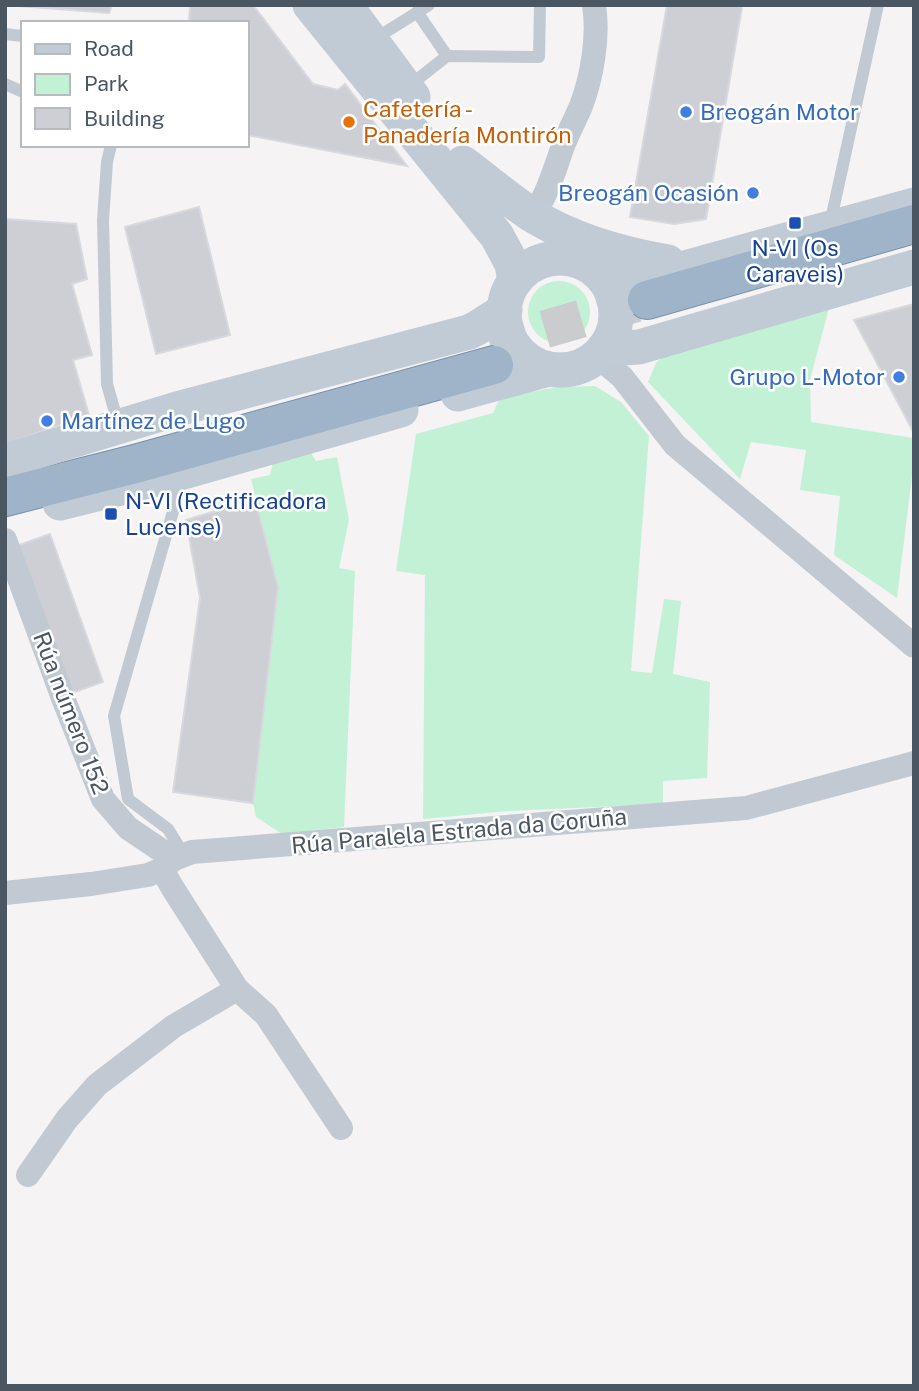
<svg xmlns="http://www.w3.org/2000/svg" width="919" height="1391" viewBox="0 0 919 1391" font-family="'Public Sans',sans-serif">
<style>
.green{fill:#c3f1d5}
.building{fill:#cdcfd5;stroke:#d7d9de;stroke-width:2}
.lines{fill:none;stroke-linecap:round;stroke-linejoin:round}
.trunk-tunnel{stroke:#caccce;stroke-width:38;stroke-dasharray:38 19;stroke-linecap:butt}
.trunk-casing{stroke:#7690ad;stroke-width:40}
.service{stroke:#c1cad2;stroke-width:12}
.minor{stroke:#c1cad2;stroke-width:24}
.secondary{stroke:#c1cbd6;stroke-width:35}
.trunk{stroke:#9fb4c9;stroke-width:38}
.shop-dot{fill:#3f7fe0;stroke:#fff;stroke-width:2.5}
.food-dot{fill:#e8710a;stroke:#fff;stroke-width:2.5}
.transit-dot{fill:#1a4fb4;stroke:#fff;stroke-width:2.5}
.labels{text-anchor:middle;stroke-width:5;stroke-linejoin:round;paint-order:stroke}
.food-label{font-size:23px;fill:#c56008;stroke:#fff;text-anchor:start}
.shop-label{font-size:23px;fill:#366cbe;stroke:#fff;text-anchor:start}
.transit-label{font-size:23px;fill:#164399;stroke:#fff}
.street-label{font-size:23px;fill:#4a5661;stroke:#fff}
</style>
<rect width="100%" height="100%" fill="#f5f3f3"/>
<g class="green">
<circle cx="559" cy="312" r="31"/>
<path d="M829 308 810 380 811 422 914 438V460L897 598 834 555 840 496 800 490 806 450 751 442 740 479 648 382 656 363 668 352Z"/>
<path d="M595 386 621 402 649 436 631 671 652 673 664 599 681 601 673 674 710 682 707 778 663 781V804L508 811 423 819 425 575 396 571 416 434 493 413 500 398 557 387Z"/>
<path d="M311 453 316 461 337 457 349 520 339 568 355 571 344 827 282 834 256 817 253 803 278 587 251 479 270 475 273 463Z"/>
</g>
<g class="building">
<path d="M5 5H112L109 13Z"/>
<path d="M190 5H253L313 84 338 90 345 84 407 166 247 135V23H189Z"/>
<path d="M667 5H733L742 7 706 219 674 224 630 217Z"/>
<path d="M199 207 230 335 156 354 125 227Z"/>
<path d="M5 219 76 224 87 279 72 284 92 355 73 360 89 415 5 444Z"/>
<path d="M914 304V433L854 320Z"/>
<path d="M255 499 278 587 253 803 173 792 200 598 186 520Z"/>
<path d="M50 534 103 682 69 694 16 546Z"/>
</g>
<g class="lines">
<path class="trunk-tunnel" d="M490 345 647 300"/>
<defs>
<g id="trunk">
<path d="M647 300 914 224"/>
<path d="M5 497 135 464 494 365"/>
</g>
</defs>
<use href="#trunk" class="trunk-casing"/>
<g class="service">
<path d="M417 12 447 56"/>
<path d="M5 34 23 36"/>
<path d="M373 40 429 5"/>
<path d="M5 84 23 92"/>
<path d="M409 86 447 56 539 57 540 5"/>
<path d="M111 145 107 162 103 220 107 384 118 423"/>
<path d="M830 224 878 5"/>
<path d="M174 477 178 494 114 716 128 799 168 829 184 855"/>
</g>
<g class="minor">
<path d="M533 215C548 194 554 171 563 146 568 133 575 120 581 106 592 77 599 37 594 5"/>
<path d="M597 356 622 377 675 445 914 646"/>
<path d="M5 540 63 698 103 799 128 828 174 859"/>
<path d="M162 869 172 887 237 989 266 1015 341 1128"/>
<path d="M5 893 91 884 148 875 162 869 174 859 192 852 746 808 914 763"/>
<path d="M28 1175 67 1119 97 1085 174 1026 237 989"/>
</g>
<g class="secondary">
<path d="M310 5 497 236 512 264 515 281"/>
<path d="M345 5 413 97"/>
<path d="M463 163C486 180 508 199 532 215 572 240 622 254 668 262"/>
<circle cx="560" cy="314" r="56"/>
<path d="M602 276 637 279 652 277 914 205"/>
<path d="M604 349 639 347 914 267"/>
<path d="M458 394 549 369"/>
<path d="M5 461 177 409 469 332 477 328 505 310"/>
<path d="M60 503 173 475 401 410"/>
</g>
<use href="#trunk" class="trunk"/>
</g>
<g class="shop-dot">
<circle cx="686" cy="112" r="7"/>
<circle cx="753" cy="193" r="7"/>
<circle cx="899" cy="377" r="7"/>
<circle cx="47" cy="421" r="7"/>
</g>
<circle class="food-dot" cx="349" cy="122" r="7"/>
<g class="transit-dot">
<rect x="788" y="216" width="14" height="14" rx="3.5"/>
<rect x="104" y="507" width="14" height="14" rx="3.5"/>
</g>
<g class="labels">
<g class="food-label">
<text x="363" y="117">Cafetería -<tspan x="363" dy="26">Panadería Montirón</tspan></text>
</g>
<g class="shop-label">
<text x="700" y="120">Breogán Motor</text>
<text x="739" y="201" text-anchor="end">Breogán Ocasión</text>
<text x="885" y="385" text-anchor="end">Grupo L-Motor</text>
<text x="61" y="429">Martínez de Lugo</text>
</g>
<g class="transit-label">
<text x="795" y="256">N-VI (Os<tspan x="795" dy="26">Caraveis)</tspan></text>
<text x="125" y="509" text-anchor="start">N-VI (Rectificadora<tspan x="125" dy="26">Lucense)</tspan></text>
</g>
<g class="street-label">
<text transform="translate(71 713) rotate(69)" y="8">Rúa número 152</text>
<text transform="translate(459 831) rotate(-5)" y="8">Rúa Paralela Estrada da Coruña</text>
</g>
</g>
<rect width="919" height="1391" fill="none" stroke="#4a5661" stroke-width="14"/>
<rect x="21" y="21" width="228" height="126" fill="#ffffff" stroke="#b7bbc0" stroke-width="2"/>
<rect x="35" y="44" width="35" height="10" fill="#c1cbd6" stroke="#b7bbc0" stroke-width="2"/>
<text x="84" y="56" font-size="21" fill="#4a5661">Road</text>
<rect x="35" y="74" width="35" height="21" fill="#c3f1d5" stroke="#b7bbc0" stroke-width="2"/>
<text x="84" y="91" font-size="21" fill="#4a5661">Park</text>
<rect x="35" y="108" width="35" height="21" fill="#cdcfd5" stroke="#b7bbc0" stroke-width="2"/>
<text x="84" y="126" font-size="21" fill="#4a5661">Building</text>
</svg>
